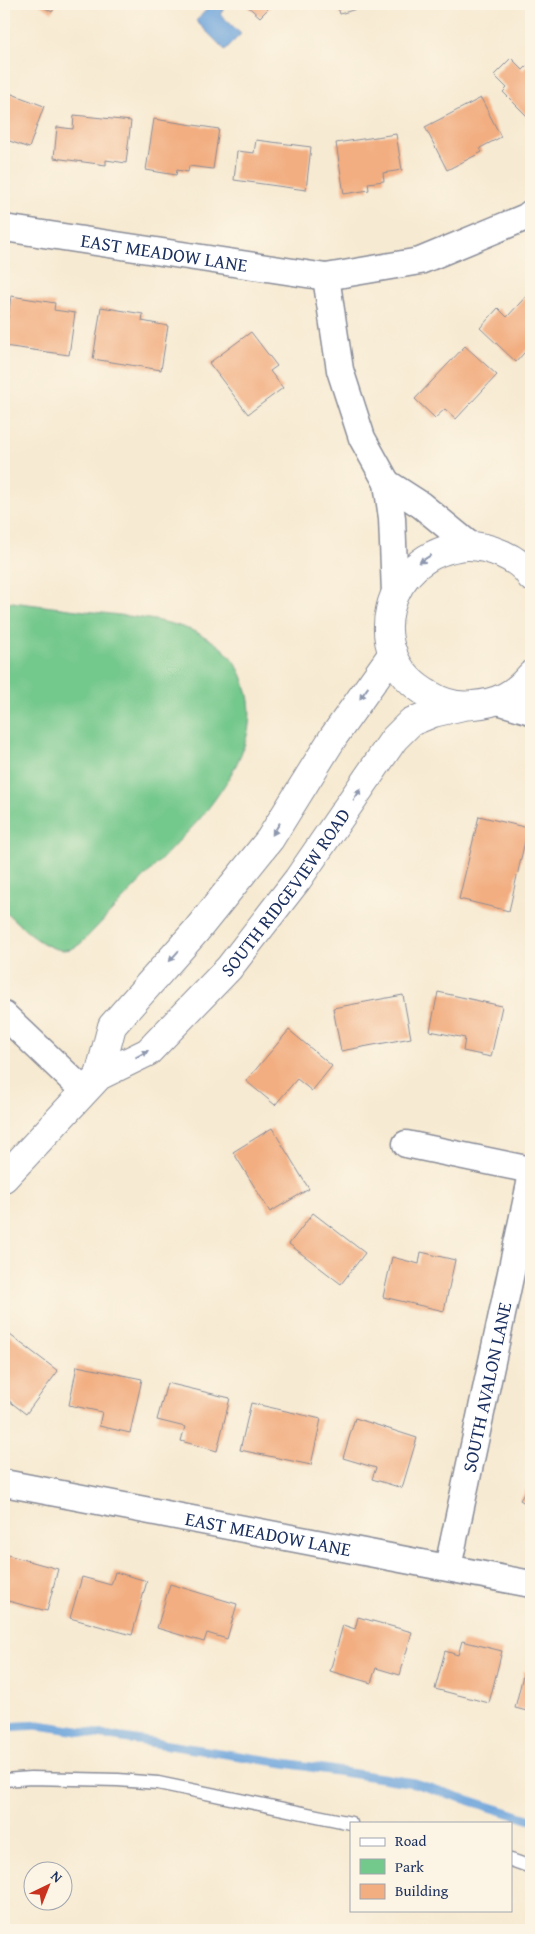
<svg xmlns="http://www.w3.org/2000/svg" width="535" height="1934" viewBox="0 0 535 1934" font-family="'Gentium Book Plus',serif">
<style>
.green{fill:#73c88c;stroke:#477c75}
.water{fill:#6ea5dc;stroke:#446a9d}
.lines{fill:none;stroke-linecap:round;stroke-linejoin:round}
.stream{stroke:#6ea5dc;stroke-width:9}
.building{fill:#f2ad80}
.service-casing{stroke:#898c98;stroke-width:15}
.minor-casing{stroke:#898c98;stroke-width:29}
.secondary-casing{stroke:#898c98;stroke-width:30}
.service{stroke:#fff;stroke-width:12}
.minor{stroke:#fff;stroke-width:26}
.secondary{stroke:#fff;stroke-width:28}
.oneway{fill:#8d97ae}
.labels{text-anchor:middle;stroke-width:4;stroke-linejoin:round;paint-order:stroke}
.street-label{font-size:19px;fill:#1b2f5e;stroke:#fcf5e5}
</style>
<rect width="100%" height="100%" fill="#fcf5e5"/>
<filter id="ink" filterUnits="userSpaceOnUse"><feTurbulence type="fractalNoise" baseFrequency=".02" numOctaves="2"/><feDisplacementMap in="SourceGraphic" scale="10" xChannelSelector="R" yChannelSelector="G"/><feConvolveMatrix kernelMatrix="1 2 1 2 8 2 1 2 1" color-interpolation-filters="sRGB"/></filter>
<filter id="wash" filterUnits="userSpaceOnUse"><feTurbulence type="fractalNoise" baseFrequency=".0096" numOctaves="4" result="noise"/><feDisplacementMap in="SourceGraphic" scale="20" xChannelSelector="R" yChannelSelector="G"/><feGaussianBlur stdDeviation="1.12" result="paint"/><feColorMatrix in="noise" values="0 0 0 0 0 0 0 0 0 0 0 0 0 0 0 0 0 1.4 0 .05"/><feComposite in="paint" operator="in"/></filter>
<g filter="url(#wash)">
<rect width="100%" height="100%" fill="#f7ead2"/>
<path class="green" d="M4 601C36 605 69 609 102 613 143 618 194 621 226 652 238 664 244 678 248 695 258 741 226 787 198 821L89 935C85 939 81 944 77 946 53 962 21 925 4 911Z"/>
<path class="water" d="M212 4H219L225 9 220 14 241 34 225 50 196 21Z"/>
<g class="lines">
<path class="stream" d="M4 1727 39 1725 414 1783 531 1820"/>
</g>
<g id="blocks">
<g class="building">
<path d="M38 4H57L52 12Z"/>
<path d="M245 4H273L260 17Z"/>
<path d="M337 4H372L340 14Z"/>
<path d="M511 58 523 70 531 62V120L503 92 507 88 494 75Z"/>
<path d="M4 91 44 106 29 148 4 139Z"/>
<path d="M481 98 501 137 480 148 482 152 447 170 425 127Z"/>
<path d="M74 115 131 121 126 163 106 160V165L54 158 57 127 73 129Z"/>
<path d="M154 119 219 129 213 169 189 166 188 172 177 170 176 175 146 170Z"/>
<path d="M396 134 402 170 383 173 384 181 368 183 369 190 344 194 336 143Z"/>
<path d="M256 140 311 147 306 190 234 180 237 151 254 153Z"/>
<path d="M531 291V345L516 362 480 328 498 308 507 317Z"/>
<path d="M11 296 55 303 54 310 75 313 69 355 4 346Z"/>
<path d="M101 307 143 314 142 321 168 326 161 370 93 359Z"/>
<path d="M251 332 277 366 270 371 283 388 248 414 209 363Z"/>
<path d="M465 346 497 375 456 419 445 409 435 418 415 399Z"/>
<path d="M479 816 528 828 509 911 459 899Z"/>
<path d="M438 992 502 1006 491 1057 463 1051 465 1038 430 1031Z"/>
<path d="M403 995 411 1038 341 1051 333 1008Z"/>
<path d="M289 1030 332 1066 312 1091 297 1079 275 1105 246 1081Z"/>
<path d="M272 1128 309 1189 270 1212 233 1152Z"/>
<path d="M313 1213 365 1253 341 1284 289 1244Z"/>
<path d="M421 1252 455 1260 444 1311 383 1297 392 1257 419 1264Z"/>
<path d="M6 1332 58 1371 26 1414 4 1397V1393L9 1386 4 1382V1336Z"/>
<path d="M77 1366 142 1379 130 1433 99 1426 102 1412 69 1405Z"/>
<path d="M167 1383 230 1398 217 1451 181 1441 185 1427 157 1420Z"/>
<path d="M251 1403 321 1419 311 1465 240 1450Z"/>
<path d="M355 1418 417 1438 402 1488 372 1479 376 1468 343 1458Z"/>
<path d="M531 1483V1507L520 1500Z"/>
<path d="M4 1554 58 1569 47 1611 4 1600Z"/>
<path d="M115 1572 147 1581 132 1635 70 1618 82 1577 111 1585Z"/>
<path d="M170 1584 237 1604 227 1639 207 1633 204 1642 157 1628Z"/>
<path d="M358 1617 412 1632 400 1675 376 1668 371 1683 330 1671 343 1625 355 1629Z"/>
<path d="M462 1641 502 1651 489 1703 435 1689 445 1651 458 1655Z"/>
<path d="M524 1671 531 1673V1712L515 1708Z"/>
</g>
</g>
</g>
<g filter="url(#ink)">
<use href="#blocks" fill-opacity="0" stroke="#898c98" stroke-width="1"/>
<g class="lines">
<defs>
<g id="service">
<path d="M4 1780 31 1778 74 1779 118 1780 158 1783 351 1823"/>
<path d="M511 1860 531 1867"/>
</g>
<g id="minor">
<path id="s1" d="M4 228 326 277 420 261 526 217 531 213"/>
<path d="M326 277 340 370 362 438 387 483 392 518 395 593"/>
<path d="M387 483 421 505 471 546"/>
<path d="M498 701 531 711"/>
<path d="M4 1015 84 1091"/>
<path d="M406 1144 531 1170"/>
<path id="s2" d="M4 1483 531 1584"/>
<path id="s3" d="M448 1567 531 1179"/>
</g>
<g id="secondary">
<path d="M531 577C520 558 487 545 466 546 384 553 358 656 430 695 443 703 458 707 473 705 499 703 515 694 531 675"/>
<path d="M99 1076 112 1026 196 931 270 839 334 736 393 653"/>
<path id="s4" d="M4 1178 99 1076 148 1052 229 968 298 879 394 739 411 722 433 713 463 706"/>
</g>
</defs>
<use href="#service" class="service-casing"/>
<use href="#minor" class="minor-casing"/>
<use href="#secondary" class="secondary-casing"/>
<use href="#service" class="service"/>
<use href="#minor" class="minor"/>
<use href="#secondary" class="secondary"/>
</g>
<defs><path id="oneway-solid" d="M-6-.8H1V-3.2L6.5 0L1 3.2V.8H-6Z" transform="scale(1.25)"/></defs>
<g class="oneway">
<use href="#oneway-solid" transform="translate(425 559) rotate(147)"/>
<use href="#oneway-solid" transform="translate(364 693) rotate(125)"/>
<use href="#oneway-solid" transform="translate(357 795) rotate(-56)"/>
<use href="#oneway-solid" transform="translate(276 829) rotate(122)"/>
<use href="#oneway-solid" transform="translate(174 956) rotate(131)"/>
<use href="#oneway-solid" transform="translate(142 1054) rotate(-29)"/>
</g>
</g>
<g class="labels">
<g class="street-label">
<text dy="7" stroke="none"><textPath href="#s1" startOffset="162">EAST MEADOW LANE</textPath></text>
<text dy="7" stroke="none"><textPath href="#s4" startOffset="405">SOUTH RIDGEVIEW ROAD</textPath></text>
<text dy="7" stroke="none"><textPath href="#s3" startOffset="184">SOUTH AVALON LANE</textPath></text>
<text dy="7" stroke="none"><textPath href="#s2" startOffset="269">EAST MEADOW LANE</textPath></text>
</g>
</g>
<rect width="535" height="1934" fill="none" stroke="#fcf5e5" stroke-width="20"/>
<rect x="350" y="1822" width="162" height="90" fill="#fcf5e5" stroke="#a2a6af"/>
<rect x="360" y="1838" width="25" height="8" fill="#ffffff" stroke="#a2a6af"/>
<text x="395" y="1846" font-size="15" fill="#1b2f5e">Road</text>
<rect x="360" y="1859" width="25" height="15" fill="#73c88c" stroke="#a2a6af"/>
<text x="395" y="1872" font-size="15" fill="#1b2f5e">Park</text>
<rect x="360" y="1884" width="25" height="15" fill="#f2ad80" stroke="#a2a6af"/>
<text x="395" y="1896" font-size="15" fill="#1b2f5e">Building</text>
<g transform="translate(48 1886) rotate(43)"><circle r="24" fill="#fcf5e5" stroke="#a2a6af"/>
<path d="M0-4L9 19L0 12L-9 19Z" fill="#c8321e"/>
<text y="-8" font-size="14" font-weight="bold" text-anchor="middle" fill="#1b2f5e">N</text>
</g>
</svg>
